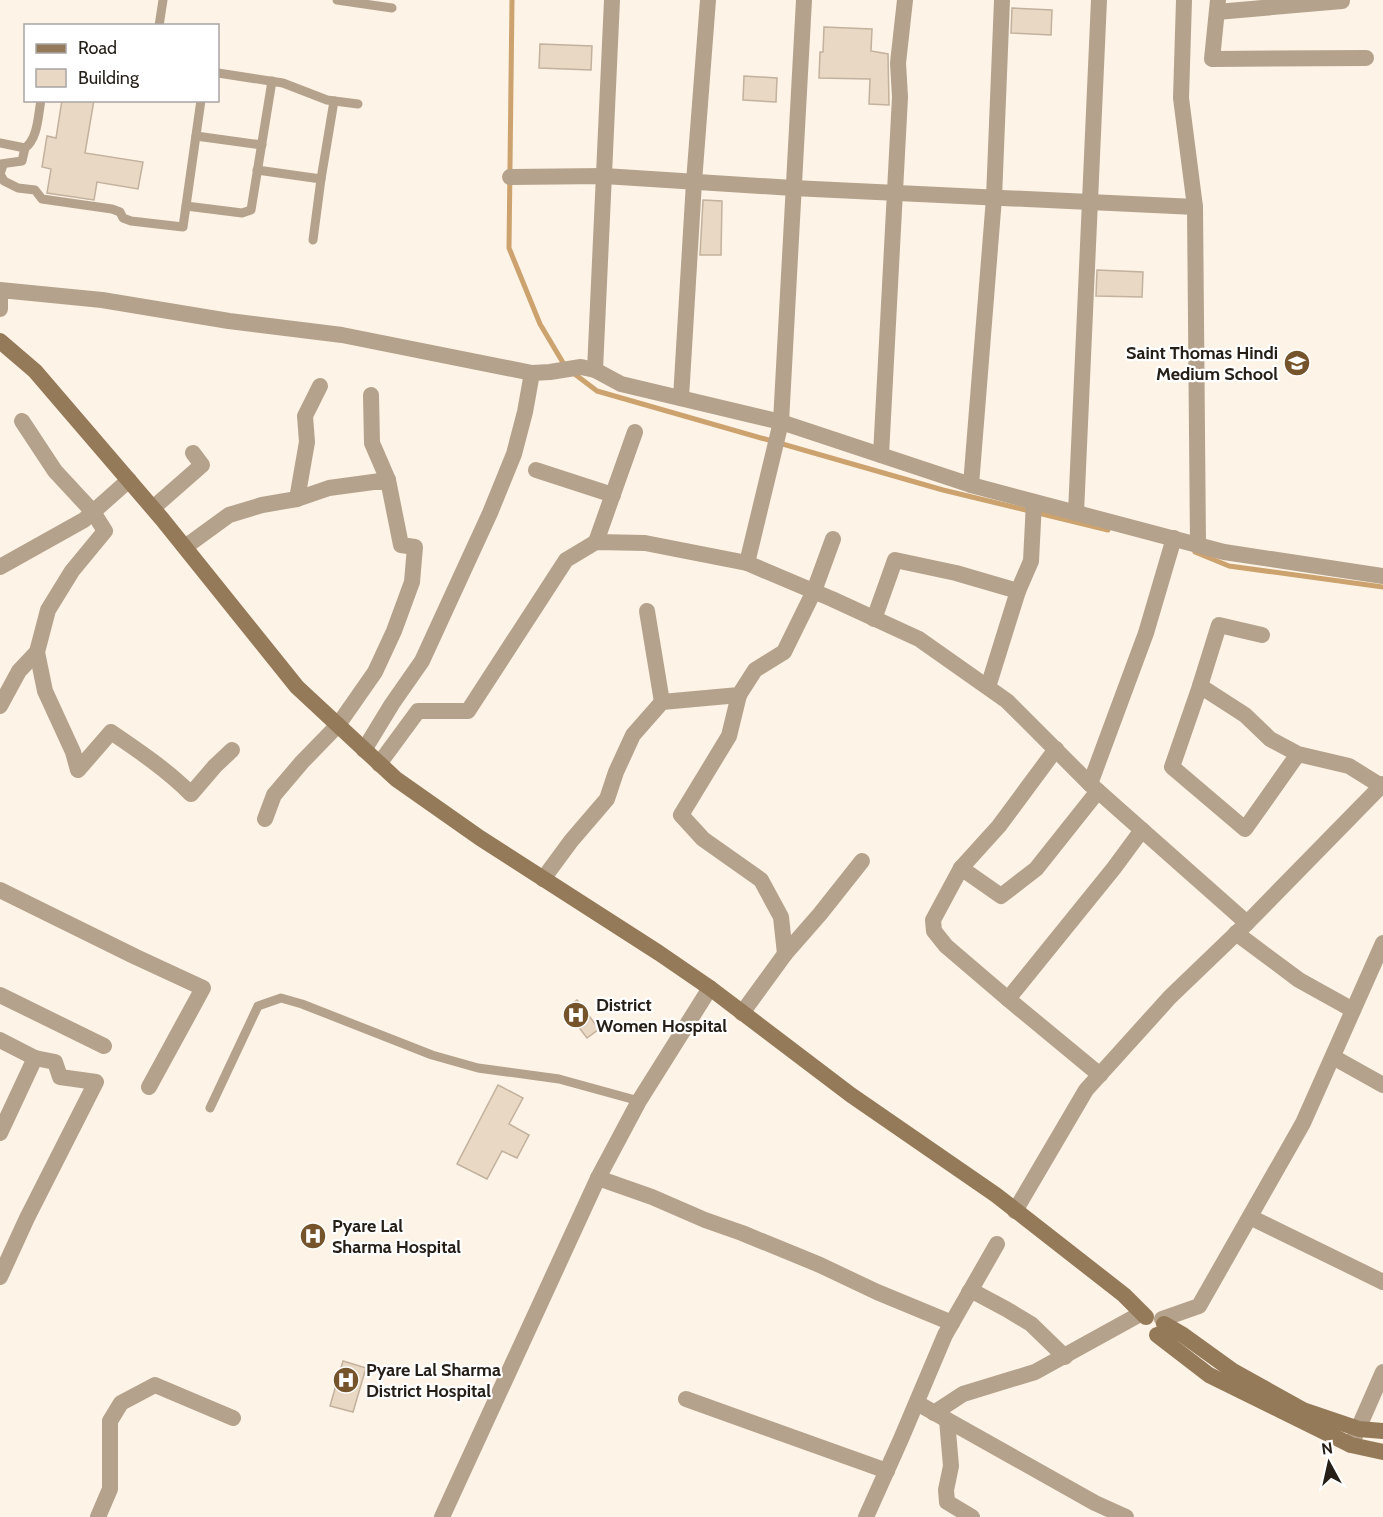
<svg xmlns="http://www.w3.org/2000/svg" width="1383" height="1517" viewBox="0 0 1383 1517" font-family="Cabin,sans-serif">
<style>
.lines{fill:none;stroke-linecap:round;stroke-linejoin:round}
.stream{stroke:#cca26e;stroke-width:5}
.building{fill:#e9d8c3;stroke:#c2b19d;stroke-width:1.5}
.service{stroke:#b5a28c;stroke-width:9}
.minor{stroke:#b5a28c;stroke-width:16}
.tertiary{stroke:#b5a28c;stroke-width:16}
.secondary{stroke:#957a59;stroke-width:16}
.labels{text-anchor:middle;stroke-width:4.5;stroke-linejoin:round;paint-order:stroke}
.poi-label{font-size:18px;font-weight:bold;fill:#251f18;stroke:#fff;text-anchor:start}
</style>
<rect width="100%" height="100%" fill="#fdf3e6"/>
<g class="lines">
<g class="stream">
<path d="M512 0 509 248 540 324 565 366"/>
<path d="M572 372 597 391 943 490 1108 530"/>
<path d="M1195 552 1229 566 1383 587"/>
</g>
</g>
<g class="building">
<path d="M1012 8 1052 10 1051 35 1011 33Z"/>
<path d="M824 27 872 29 871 51 888 54 889 105 869 104 870 79 819 78 820 52H823Z"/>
<path d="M540 44 592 46 591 70 539 68Z"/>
<path d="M744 76 777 78 776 102 743 100Z"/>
<path d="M62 100H94L85 153 143 162 138 189 97 182 94 200 47 193 51 169 42 167 47 136 56 138Z"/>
<path d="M703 200 722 201 721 255H700Z"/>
<path d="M1097 270 1143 272 1142 297 1096 296Z"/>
<path d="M577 1000 599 1029 587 1038 565 1009Z"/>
<path d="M498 1085 523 1098 509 1124 529 1135 517 1158 502 1151 487 1179 457 1164Z"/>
<path d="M343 1361 366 1368 353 1412 330 1406Z"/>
</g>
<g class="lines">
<g class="service">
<path d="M337 0 392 8"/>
<path d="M159 26 163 0"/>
<path d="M218 73 283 83 327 100 358 104"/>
<path d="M196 136 262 145"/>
<path d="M0 143 25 148C38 138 38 116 41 100"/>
<path d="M0 164 22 161 25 148"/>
<path d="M3 165 0 174 4 181 18 188 35 190 42 199 112 209 120 212 123 218 131 221 183 227 201 100"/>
<path d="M257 170 321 179 334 101"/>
<path d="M186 206 242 213 251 210 272 81"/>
<path d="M313 240 321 179"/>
<path d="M210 1108 258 1006 281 998 302 1004 432 1055 478 1068 559 1079 639 1101"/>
</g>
<g class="minor">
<path d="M1184 0 1181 98 1195 207 1198 545"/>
<path d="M1218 0 1212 59 1366 58"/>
<path d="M1217 12 1342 1"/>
<path d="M510 177 604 176 793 188 1195 207"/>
<path d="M595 370 612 0"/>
<path d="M371 395 372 443 388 480"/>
<path d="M681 398 694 182 708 0"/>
<path d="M22 421 55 471 93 512 105 531 72 571 48 610 37 652 45 691 73 752 78 770 111 732C139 751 167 770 191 794L215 766 232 750"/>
<path d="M881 455 900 97 898 63 905 0"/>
<path d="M536 470 613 495"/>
<path d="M971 485 994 198 1002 0"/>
<path d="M297 499 307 442 305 416 320 386"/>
<path d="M153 508 202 465 193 453"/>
<path d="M1076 513 1099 0"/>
<path d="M596 542 635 432"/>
<path d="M185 547 229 515 262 505 297 499 329 488 388 480 401 545 415 547 412 582 394 631 375 672 338 725 302 762 274 795 265 819"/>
<path d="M747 563 832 599 919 639 1007 701 1090 784 1247 923"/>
<path d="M0 567 84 520 129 480"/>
<path d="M1018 591 1031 561 1034 502"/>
<path d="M647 611 662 702"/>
<path d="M874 619 895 560 956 573 1018 591 988 687"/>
<path d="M1200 686 1219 625 1262 635"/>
<path d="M739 695 729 736 681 815 703 839 761 880 781 917 785 954 742 1013"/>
<path d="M0 706 19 671 37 652"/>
<path d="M1056 749 999 826 961 868 933 920 934 931 946 946 1008 999 1100 1075"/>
<path d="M364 750 392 704 422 661 490 513 514 454 525 412 532 373"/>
<path d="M1298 754 1245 829 1172 767 1200 686 1245 715 1270 739 1298 754 1349 766 1381 786"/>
<path d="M379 764 418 711H468L566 560 596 542 645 543 747 563 781 422 804 0"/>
<path d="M1090 784 1146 633 1174 538"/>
<path d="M961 868 1001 896 1036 869 1098 791"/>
<path d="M543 879 571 841 607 799 616 772 633 735 662 702 739 695 755 670 784 652 814 591 833 539"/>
<path d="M0 890 136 957 203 988 149 1087"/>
<path d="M1236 933 1299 980 1353 1010"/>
<path d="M785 954 820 914 862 861"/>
<path d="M0 995 104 1046"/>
<path d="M1008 999 1114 868 1142 830"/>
<path d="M0 1040 35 1058 55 1062 60 1077 96 1082 27 1218 0 1277"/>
<path d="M1333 1057 1383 1085"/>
<path d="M0 1133 35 1058"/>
<path d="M598 1178 652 1197 705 1220 742 1233 820 1265 877 1292 952 1323"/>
<path d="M1015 1211 1086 1090 1170 997 1247 923 1383 784"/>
<path d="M1250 1217 1383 1282"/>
<path d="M969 1292 978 1294 1006 1309 1031 1324 1065 1357"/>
<path d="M686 1399 887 1471"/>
<path d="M917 1403 1095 1503 1126 1517"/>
<path d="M934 1413 963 1394 1035 1372 1142 1313"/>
<path d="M947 1420 951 1466 946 1490 947 1502 972 1517"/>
<path d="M1351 1445 1383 1372"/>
<path d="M98 1517 110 1489V1421L121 1403 155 1385 233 1418"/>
</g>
<g class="tertiary">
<path d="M0 309V290L102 300 229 321 342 335 532 373 550 372 581 367 595 370 621 384 781 422 971 485 1224 552 1383 576"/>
<path d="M1162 1319 1199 1306 1303 1123 1383 943"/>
<path d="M442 1517 598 1178 639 1101 710 988"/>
<path d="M866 1517 901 1439 945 1335 997 1244"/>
</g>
<g class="secondary">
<path d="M0 341 35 371 162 519 297 687 396 779 480 838 659 953 710 988 851 1095 996 1195 1124 1295 1146 1317"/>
<path d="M1164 1324 1183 1335 1233 1371 1303 1410 1359 1429 1383 1431"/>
<path d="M1157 1335 1209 1375 1351 1445 1383 1452"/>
</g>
</g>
<defs>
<symbol id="school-disc" viewBox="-11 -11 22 22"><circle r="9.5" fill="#75542b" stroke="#fff"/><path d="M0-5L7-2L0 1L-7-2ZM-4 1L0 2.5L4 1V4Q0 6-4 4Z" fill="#fff"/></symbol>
<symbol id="hospital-disc" viewBox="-11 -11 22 22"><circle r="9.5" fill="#75542b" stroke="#fff"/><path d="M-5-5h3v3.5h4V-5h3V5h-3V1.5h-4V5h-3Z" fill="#fff"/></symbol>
</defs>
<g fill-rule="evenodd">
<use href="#school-disc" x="1282" y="348" width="30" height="30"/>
<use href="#hospital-disc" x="561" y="1000" width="30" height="30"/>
<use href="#hospital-disc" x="298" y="1221" width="30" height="30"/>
<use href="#hospital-disc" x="331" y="1365" width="30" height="30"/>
</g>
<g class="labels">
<g class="poi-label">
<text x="1278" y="359" text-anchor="end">Saint Thomas Hindi<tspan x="1278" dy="21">Medium School</tspan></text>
<text x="596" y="1011">District<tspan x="596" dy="21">Women Hospital</tspan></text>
<text x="332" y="1232">Pyare Lal<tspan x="332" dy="21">Sharma Hospital</tspan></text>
<text x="366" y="1376">Pyare Lal Sharma<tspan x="366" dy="21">District Hospital</tspan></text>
</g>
</g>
<rect x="24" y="24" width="195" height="78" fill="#ffffff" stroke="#a8a5a3" stroke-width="1.5"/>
<rect x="36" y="44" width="30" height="9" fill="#957a59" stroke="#a8a5a3" stroke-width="1.5"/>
<text x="78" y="54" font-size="18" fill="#251f18">Road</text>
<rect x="36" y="69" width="30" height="18" fill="#e9d8c3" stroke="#a8a5a3" stroke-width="1.5"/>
<text x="78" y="84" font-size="18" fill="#251f18">Building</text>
<g transform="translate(1329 1463) rotate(352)" stroke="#ffffff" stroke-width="4.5" paint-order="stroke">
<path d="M0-4.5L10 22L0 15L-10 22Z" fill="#251f18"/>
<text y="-9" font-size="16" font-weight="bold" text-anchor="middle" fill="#251f18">N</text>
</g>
</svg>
